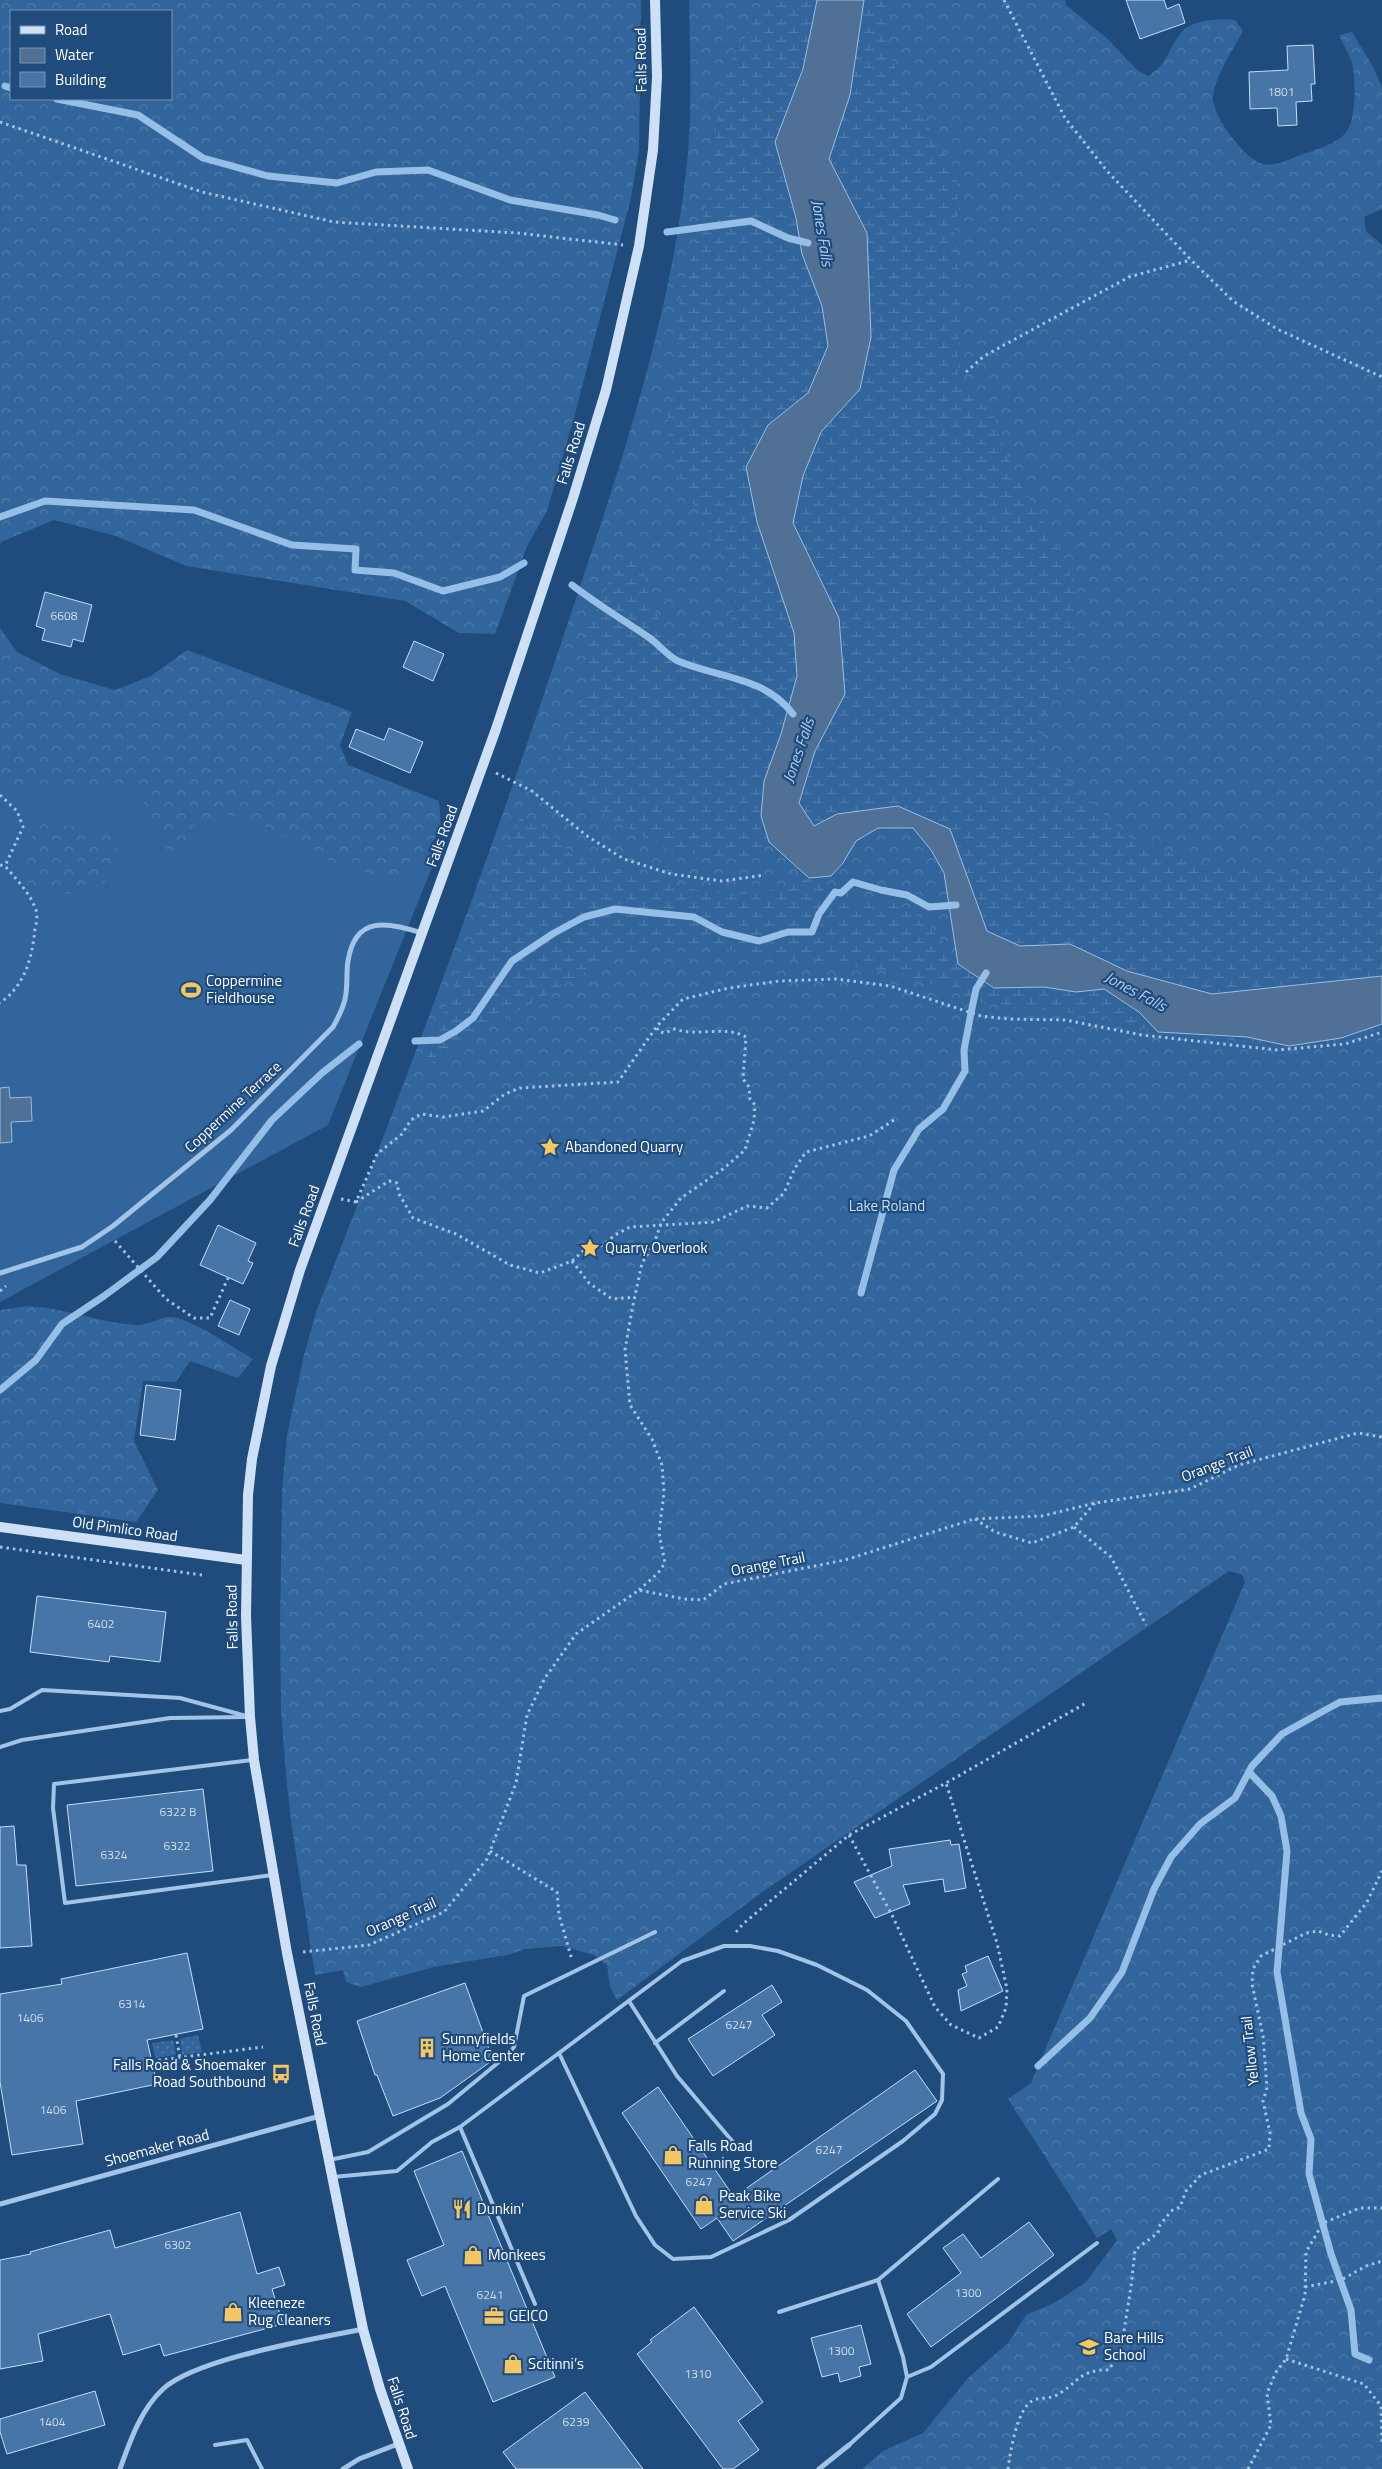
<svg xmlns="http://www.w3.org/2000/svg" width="1382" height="2469" viewBox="0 0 1382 2469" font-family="'Titillium Web',sans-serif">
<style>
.grass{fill:#32659b}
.forest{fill:url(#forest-crowns);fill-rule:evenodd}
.wetland{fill:url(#wetland-marsh)}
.garden{fill:url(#garden-dots)}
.water{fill:#507096;stroke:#96bfe8}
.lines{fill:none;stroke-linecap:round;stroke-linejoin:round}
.stream{stroke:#96bfe8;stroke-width:7}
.building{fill:#4875a7;stroke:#c6ddf5}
.path{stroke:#a3c3e7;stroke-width:3;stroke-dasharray:2.5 4;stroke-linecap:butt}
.lane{stroke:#a3c3e7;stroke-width:4}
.street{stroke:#a3c3e7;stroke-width:5}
.secondary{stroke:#cde0f6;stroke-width:10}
.labels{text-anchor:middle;stroke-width:4.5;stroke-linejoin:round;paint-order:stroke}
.number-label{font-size:12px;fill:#d1dce9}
.street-label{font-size:15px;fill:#fff;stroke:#1f4b7d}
.poi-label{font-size:15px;fill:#fff;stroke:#1f4b7d;text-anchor:start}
.park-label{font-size:15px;fill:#c6ddf5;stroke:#1f4b7d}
.water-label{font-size:16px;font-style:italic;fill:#aecdef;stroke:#1f4b7d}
</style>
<defs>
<pattern id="forest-crowns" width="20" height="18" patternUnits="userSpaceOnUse" patternTransform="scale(1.25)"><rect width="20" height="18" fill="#32659b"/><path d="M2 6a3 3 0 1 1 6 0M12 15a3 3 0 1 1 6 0" fill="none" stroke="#517caa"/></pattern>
<pattern id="wetland-marsh" width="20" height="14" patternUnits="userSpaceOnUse" patternTransform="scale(1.25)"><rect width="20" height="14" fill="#32659b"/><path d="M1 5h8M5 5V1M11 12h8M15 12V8" fill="none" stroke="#517caa"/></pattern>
<pattern id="garden-dots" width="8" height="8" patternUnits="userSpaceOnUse" patternTransform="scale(1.25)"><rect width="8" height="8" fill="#32659b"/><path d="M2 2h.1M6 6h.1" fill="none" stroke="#517caa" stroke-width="1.8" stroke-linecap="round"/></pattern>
</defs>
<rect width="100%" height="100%" fill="#1f4b7d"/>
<path class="grass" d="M0 673 437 855 328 1125 0 1302Z"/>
<g class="forest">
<path d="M0 0H641L639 151 631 198 574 418 547 511 527 546 495 634 459 633 405 601 186 566 116 536 54 520 1 542 0 546ZM11 11H171V99H11Z"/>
<path d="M689 0H1065L1066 5 1109 40 1136 69 1148 76C1169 63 1167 50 1181 33 1190 20 1221 18 1235 20L1243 31C1234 48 1214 78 1213 97 1212 116 1243 156 1260 163 1273 168 1288 160 1300 155 1315 150 1338 144 1347 131 1356 118 1356 78 1352 63 1349 54 1343 44 1339 35L1352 32 1373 67 1382 87V209L1364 217 1366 231 1382 245V2469H862L883 2451 923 2433 969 2377 1008 2343 1026 2315 1058 2301 1086 2282 1117 2240 1111 2229 1097 2238 1008 2099 1031 2083 1245 1582 1242 1575 1229 1571 761 1893 617 2000 610 1987 607 1965 594 1955 562 1946 525 1949 507 1955 434 1967 361 1987 346 1982 343 1970 315 1975 291 1822 286 1774 281 1712 280 1627 282 1493 287 1435 304 1355 316 1312C400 1095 483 878 556 658 611 493 672 326 688 152 692 101 690 51 689 0Z"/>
<path d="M0 628 17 652 60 674 115 690 151 676 187 650 352 712 340 745 348 765 439 801 441 827 424 858 402 874H370L328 860 253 821 223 813 193 825 175 863 157 834 137 787 0 788Z"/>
<path d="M45 822 107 832 116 845 114 872 104 883 62 895 28 889 24 881 33 831Z"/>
<path d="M28 1306C65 1308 100 1323 137 1325 149 1325 160 1317 171 1317 188 1317 236 1349 253 1359L238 1378 190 1361 176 1382 143 1381 134 1441 158 1490 136 1522 0 1503V1310Z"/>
</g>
<g class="wetland">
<path d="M766 0H817L803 69 775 142 796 218 802 254 822 306 828 346 808 393 768 425 757 522 794 633 797 677 781 734 764 781 761 816 769 842 755 854 738 860 669 849 638 834 590 806 555 767 590 683V664L581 640 616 568 628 556 642 566C652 608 663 653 714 650L731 620 738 586 679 476 669 442 668 405 677 380 680 294 710 192 721 79Z"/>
<path d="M864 0H892L887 44 899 79 955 170 959 209 954 226 961 288 958 380 973 398 990 405 1013 472 1062 551 1074 587 1076 640 1065 677 1046 709 1042 726 1044 745 1050 761 1062 776 1129 837 1196 863 1298 874 1382 865V976L1212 994 1127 971 1070 944 1020 946 987 931 950 829 837 814 813 826 799 803 815 751 845 694 839 618 793 523 803 476 821 432 860 389 867 233 829 159 850 95Z"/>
<path d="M521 815 540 824 572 855 606 869 683 888 738 895 777 889 809 878 844 903 892 901 930 925 958 964 994 988 1044 987 1076 992 1104 989 1139 1012 1158 1032 1095 1015 985 1004 901 973 679 943 610 957 423 1067Z"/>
</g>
<g class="garden">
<path d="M198 2035 202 2052 182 2055 180 2039Z"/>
<path d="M173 2040 176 2055 155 2058 152 2043Z"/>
</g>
<g class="water">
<path d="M817 0H864L850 95 829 159 867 233 871 337 860 389 821 432 803 476 793 523 839 618 845 694 815 751 799 803 814 826 837 814 898 806 950 829 987 931 1020 946 1070 944 1127 971 1212 994 1382 976V1024L1341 1038 1289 1046 1247 1037 1158 1032 1139 1012 1104 989 1076 992 1044 987 994 988 958 964 944 873 931 850 913 828H878L856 841 843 863 831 876 809 878 769 842 761 816 764 781 781 734 797 676 794 633 757 522 746 467 768 425 808 393 828 346 822 306 802 254 796 218 775 142 803 69Z"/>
<path d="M9 1087 10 1098 31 1097 32 1121 11 1122 12 1142 0 1143V1088Z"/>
</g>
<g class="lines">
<g class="stream">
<path d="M5 86 11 88"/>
<path d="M57 99 138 115 203 158 268 176 337 183 376 172 428 170 510 200 598 215 615 220"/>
<path d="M667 232 751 221 788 238 808 243"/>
<path d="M0 517 45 501 194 510 292 545 356 549 355 570 394 573 443 591 500 577 524 563"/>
<path d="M572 585C598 605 625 621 651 639 660 646 668 656 678 661 718 678 764 676 793 714"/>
<path d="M415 1041 440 1040 456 1031 473 1018 512 961 554 933 584 917 615 909 694 917 722 932 759 941 788 932H812L819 914 835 892 841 893 853 882 881 890 907 895 929 907 956 905"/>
<path d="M861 1293 894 1170 919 1129 943 1109 965 1071 964 1050 971 1013 976 989 986 973"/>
<path d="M0 1390 36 1360 62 1324 104 1296 157 1257 210 1200 272 1120 322 1073 359 1044"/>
<path d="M1249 1772 1272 1796 1281 1816 1287 1851 1277 1972 1301 2113 1311 2139 1309 2174 1331 2254 1351 2310 1355 2354 1369 2360"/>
<path d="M1038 2066 1090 2018 1122 1972 1154 1889 1171 1857 1200 1824 1235 1798 1252 1766 1282 1734 1318 1714 1340 1702 1382 1698"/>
</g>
</g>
<g class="building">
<path d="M1126 0H1164L1167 9 1179 4 1185 23 1140 39Z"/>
<path d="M1313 45 1315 84H1311L1312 101 1296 102 1297 125 1278 126 1277 108 1250 109 1249 72 1288 70 1287 46Z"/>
<path d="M45 592 92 605 83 642 73 639 71 647 42 640 45 629 36 626Z"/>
<path d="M414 641 444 654 433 681 403 667Z"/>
<path d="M389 728 423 742 410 773 349 747 356 729 384 740Z"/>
<path d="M218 1225 256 1243 248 1261 253 1263 243 1284 200 1265Z"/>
<path d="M230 1300 250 1309 239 1335 218 1326Z"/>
<path d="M146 1385 181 1390 175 1440 140 1435Z"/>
<path d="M37 1596 166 1612 160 1662 110 1656 109 1662 30 1652Z"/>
<path d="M203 1789 213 1871 76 1886 67 1805Z"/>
<path d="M14 1826 17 1865H26L32 1946 0 1948V1827Z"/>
<path d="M950 1840 951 1845 959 1844 966 1888 945 1892 943 1879 903 1885 910 1904 875 1918 854 1882 892 1866 889 1849Z"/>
<path d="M187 1953 203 2029 147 2040 157 2084 76 2101 83 2144 12 2155 0 2082V1994L62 1984 61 1979Z"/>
<path d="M988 1956 1003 1991 961 2011 958 1990 967 1986 962 1974 967 1972 965 1966Z"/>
<path d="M465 1983 493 2060 440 2098 393 2116 377 2075H375L357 2021Z"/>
<path d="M772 1985 782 2002 762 2015 775 2035 713 2076 688 2039Z"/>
<path d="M915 2070 937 2101 733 2241 717 2218 701 2229 622 2113 658 2087 734 2197Z"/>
<path d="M462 2151 555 2377 493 2402 445 2286 422 2296 407 2260 444 2245 414 2171Z"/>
<path d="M240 2212 257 2274 279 2267 285 2285 272 2289 283 2324 164 2356 160 2344 123 2355 110 2314 38 2334 43 2361 0 2369V2260L31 2254 30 2252 110 2230 115 2248Z"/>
<path d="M1029 2222 1054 2255 931 2347 907 2314 961 2273 943 2248 963 2234 981 2258Z"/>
<path d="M694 2307 763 2402 738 2421 759 2450 733 2469H723L637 2354 652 2342 650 2340Z"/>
<path d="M861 2325 871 2364 859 2367 861 2376 840 2382 838 2373 822 2377 811 2338Z"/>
<path d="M95 2391 105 2425 7 2454 0 2432V2419Z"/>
<path d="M585 2392 643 2469H516L503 2452Z"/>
</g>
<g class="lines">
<g class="path">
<path d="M1004 0 1065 118 1107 171 1191 260 1233 301 1277 329 1382 377"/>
<path d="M0 122 202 192 334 222 517 233 623 245"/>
<path d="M966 372 984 356 1129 277 1191 260"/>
<path d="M496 773 532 791 587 836 624 859 671 874 722 881 765 875"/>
<path d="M0 795 17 811 23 827 5 866"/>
<path d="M0 865 5 866C17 880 30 893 36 910 38 916 36 924 35 929 32 959 25 985 0 1003"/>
<path d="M341 1199 356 1202 377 1154 402 1134 411 1120 421 1114 443 1117 483 1111 505 1094 520 1088 618 1082 657 1026 683 999 729 988 779 981 836 979 890 986 981 1016 1008 1019 1065 1020 1142 1035 1277 1050 1345 1044 1382 1032"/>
<path d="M356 1202 389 1181 397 1183 399 1194 413 1218 456 1234 510 1265 540 1273 572 1261 583 1251 603 1245 615 1235 630 1227 714 1222 747 1206 767 1208 784 1193 795 1168 806 1152 869 1136 894 1120"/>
<path d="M115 1241 166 1299 194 1318H210L228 1278"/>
<path d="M572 1261 589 1283 612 1299 635 1297"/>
<path d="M0 1291 6 1286"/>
<path d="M975 1519 995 1532 1032 1543 1074 1527 1095 1503"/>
<path d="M1074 1527 1111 1557 1146 1625"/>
<path d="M0 1547 202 1575"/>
<path d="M639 1590 658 1573 665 1563 659 1533 664 1492 662 1465 652 1439 630 1405 625 1350 632 1310 642 1263 654 1244 661 1223 681 1198 723 1169 745 1150 754 1120 755 1105 750 1099 749 1087 743 1079 746 1037C725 1025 697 1037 675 1029L664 1033 658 1031 657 1026"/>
<path d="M849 1835 892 1915 935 2007 951 2025 979 2038 998 2027 1006 2008 1007 1989 997 1943 946 1783"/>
<path d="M490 1851 557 1892 559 1915 572 1960"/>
<path d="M736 1932 743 1924 849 1835 946 1783 1086 1703"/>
<path d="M303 1952 369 1945 444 1912 487 1859 516 1783 527 1715 545 1678 576 1634 639 1590 684 1599 703 1600 724 1584 845 1560 974 1519 1042 1516 1095 1503 1190 1489 1239 1465 1358 1433 1382 1437"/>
<path d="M176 2035 180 2058"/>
<path d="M152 2061 263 2047"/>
<path d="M1305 2287 1341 2280 1366 2266 1382 2261"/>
<path d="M1286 2359 1364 2384 1381 2406 1382 2444"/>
<path d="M1008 2469C1010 2453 1017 2409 1032 2401 1039 2397 1048 2399 1055 2396 1077 2385 1078 2369 1109 2370L1121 2349 1131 2287 1135 2250 1158 2233 1160 2225 1171 2211 1180 2207 1186 2191 1201 2175 1269 2149 1270 2133 1263 2101 1267 2088 1263 2036 1252 1984 1253 1969 1261 1956 1306 1933 1318 1931 1329 1935 1340 1936 1367 1902 1382 1871"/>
<path d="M1248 2469 1271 2425 1267 2393 1276 2372 1286 2359 1305 2295 1306 2252 1323 2223 1360 2208H1382"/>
</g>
<g class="lane">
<path d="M0 1711 10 1709 42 1690 180 1698 250 1717"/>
<path d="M0 1747 22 1740 170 1718 245 1717"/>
<path d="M252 1760 54 1784 53 1808 65 1903 272 1875"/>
<path d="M724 1946H750L778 1951 817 1965 867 1990 906 2021 943 2074 942 2100 935 2114 903 2141 789 2220 711 2257 673 2259 655 2245 636 2216 559 2053 682 1961Z"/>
<path d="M629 2001 677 2076 733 2142"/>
<path d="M655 2043 724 1991"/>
<path d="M460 2127 535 2304"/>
<path d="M329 2160 368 2152 448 2104 505 2057 514 2047 524 1996 655 1932"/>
<path d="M333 2177 397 2171 432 2142 460 2127 559 2053"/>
<path d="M779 2312 878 2280 998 2179"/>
<path d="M907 2377 931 2367 1097 2243"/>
<path d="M215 2445 247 2440 262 2469"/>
<path d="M849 2445 901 2398 907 2377 903 2357 878 2280"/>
</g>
<g class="street">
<path d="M0 1273 82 1247 113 1226 231 1130 333 1027C338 1018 343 1009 345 999 348 987 346 973 348 961 355 915 388 922 422 933"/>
<path d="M0 2204 320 2116"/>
<path d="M120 2469C130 2441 141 2409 163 2389 197 2358 315 2339 363 2329"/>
<path d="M343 2469 359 2459 398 2444"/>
<path d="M819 2469 849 2445"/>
</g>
<g class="secondary">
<path d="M0 1527 246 1560"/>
<path d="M408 2469 380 2389 363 2329 287 1953 254 1760 250 1717 246 1616 248 1495 252 1459 271 1366 300 1270 496 729 573 498 606 390 639 246 653 150 657 77 655 0"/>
</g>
</g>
<defs>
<symbol id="stadium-bare" viewBox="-9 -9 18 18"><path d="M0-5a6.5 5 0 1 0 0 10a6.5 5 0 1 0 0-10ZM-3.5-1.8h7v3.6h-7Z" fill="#f5c763" stroke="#1f4b7d" stroke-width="2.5" paint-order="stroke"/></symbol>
<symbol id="sight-bare" viewBox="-9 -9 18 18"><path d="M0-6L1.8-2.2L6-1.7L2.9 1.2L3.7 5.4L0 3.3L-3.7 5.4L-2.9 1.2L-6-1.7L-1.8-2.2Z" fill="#f5c763" stroke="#1f4b7d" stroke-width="2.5" paint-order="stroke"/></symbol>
<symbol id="building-bare" viewBox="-9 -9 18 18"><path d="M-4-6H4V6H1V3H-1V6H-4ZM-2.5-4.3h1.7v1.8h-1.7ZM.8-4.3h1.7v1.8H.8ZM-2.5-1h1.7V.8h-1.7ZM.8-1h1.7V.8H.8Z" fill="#f5c763" stroke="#1f4b7d" stroke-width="2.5" paint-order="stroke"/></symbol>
<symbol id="bus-bare" viewBox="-9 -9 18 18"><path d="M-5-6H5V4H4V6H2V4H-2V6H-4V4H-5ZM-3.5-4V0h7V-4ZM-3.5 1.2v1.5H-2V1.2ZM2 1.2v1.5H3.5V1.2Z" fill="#f5c763" stroke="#1f4b7d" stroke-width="2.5" paint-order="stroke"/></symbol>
<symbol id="shop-bare" viewBox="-9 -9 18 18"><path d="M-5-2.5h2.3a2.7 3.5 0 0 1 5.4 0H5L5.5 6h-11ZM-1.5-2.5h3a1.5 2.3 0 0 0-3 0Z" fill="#f5c763" stroke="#1f4b7d" stroke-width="2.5" paint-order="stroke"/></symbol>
<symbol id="restaurant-bare" viewBox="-9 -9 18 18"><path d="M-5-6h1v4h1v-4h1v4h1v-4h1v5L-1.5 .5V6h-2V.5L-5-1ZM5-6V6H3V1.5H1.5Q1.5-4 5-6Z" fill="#f5c763" stroke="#1f4b7d" stroke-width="2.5" paint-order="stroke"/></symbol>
<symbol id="office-bare" viewBox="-9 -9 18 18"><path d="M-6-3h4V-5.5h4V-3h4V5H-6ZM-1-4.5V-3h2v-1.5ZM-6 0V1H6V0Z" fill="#f5c763" stroke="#1f4b7d" stroke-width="2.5" paint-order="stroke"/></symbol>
<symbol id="school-bare" viewBox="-9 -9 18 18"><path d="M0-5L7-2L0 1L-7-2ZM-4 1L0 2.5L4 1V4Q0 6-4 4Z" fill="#f5c763" stroke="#1f4b7d" stroke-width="2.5" paint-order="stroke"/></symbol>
</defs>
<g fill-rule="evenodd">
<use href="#stadium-bare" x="177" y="976" width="28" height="28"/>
<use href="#sight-bare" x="536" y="1133" width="28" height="28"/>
<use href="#sight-bare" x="576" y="1234" width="28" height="28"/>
<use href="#building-bare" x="413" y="2034" width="28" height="28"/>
<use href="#bus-bare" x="267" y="2060" width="28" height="28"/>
<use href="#shop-bare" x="659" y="2141" width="28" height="28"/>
<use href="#shop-bare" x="690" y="2191" width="28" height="28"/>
<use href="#restaurant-bare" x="448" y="2195" width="28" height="28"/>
<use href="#shop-bare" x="459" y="2241" width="28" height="28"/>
<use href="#shop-bare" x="219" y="2298" width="28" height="28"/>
<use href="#office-bare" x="480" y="2302" width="28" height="28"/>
<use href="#school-bare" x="1075" y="2333" width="28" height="28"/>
<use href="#shop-bare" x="499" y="2350" width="28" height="28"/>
</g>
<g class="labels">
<g class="number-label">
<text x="1281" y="96">1801</text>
<text x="64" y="620">6608</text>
<text x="101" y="1628">6402</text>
<text x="178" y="1816">6322 B</text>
<text x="177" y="1850">6322</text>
<text x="114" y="1859">6324</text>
<text x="132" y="2008">6314</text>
<text x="30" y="2022">1406</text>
<text x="739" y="2029">6247</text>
<text x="53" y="2114">1406</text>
<text x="829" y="2154">6247</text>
<text x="699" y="2186">6247</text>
<text x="178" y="2249">6302</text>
<text x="968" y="2297">1300</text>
<text x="490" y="2299">6241</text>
<text x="841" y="2355">1300</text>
<text x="698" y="2378">1310</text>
<text x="52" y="2426">1404</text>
<text x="576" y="2426">6239</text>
</g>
<g class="street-label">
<text transform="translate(641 60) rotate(-91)" y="5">Falls Road</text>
<text transform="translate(571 453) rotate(-73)" y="5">Falls Road</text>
<text transform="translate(442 836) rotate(-70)" y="5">Falls Road</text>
<text transform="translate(233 1107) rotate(-43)" y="5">Coppermine Terrace</text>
<text transform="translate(304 1216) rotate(-70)" y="5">Falls Road</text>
<text transform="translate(1217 1464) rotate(-21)" y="5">Orange Trail</text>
<text transform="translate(125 1529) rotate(8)" y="5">Old Pimlico Road</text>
<text transform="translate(768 1564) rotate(-11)" y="5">Orange Trail</text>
<text transform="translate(232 1617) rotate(-91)" y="5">Falls Road</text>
<text transform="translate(401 1917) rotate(-24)" y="5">Orange Trail</text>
<text transform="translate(315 2014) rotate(79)" y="5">Falls Road</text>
<text transform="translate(1250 2051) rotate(-96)" y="5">Yellow Trail</text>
<text transform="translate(157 2148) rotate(-15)" y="5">Shoemaker Road</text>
<text transform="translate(402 2408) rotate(72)" y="5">Falls Road</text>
</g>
<g class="poi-label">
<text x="206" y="986">Coppermine<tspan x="206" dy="17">Fieldhouse</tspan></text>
<text x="565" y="1152">Abandoned Quarry</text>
<text x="605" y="1253">Quarry Overlook</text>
<text x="442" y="2044">Sunnyfields<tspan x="442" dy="17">Home Center</tspan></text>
<text x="266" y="2070" text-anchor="end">Falls Road &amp; Shoemaker<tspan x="266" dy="17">Road Southbound</tspan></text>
<text x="688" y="2151">Falls Road<tspan x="688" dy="17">Running Store</tspan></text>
<text x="719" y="2201">Peak Bike<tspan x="719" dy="17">Service Ski</tspan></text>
<text x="477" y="2214">Dunkin'</text>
<text x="488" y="2260">Monkees</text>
<text x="248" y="2308">Kleeneze<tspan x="248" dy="17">Rug Cleaners</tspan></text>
<text x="509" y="2321">GEICO</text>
<text x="1104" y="2343">Bare Hills<tspan x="1104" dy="17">School</tspan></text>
<text x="528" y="2369">Scitinni’s</text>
</g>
<g class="park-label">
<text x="887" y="1211">Lake Roland</text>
</g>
<g class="water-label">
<text transform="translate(823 233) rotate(81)" y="6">Jones Falls</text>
<text transform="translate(798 750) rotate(-71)" y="6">Jones Falls</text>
<text transform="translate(1136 991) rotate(28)" y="6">Jones Falls</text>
</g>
</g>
<rect x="10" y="10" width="162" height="90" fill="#1f4b7d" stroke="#7993b1"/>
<rect x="20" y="26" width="25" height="8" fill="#cde0f6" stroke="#7993b1"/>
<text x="55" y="35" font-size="15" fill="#ffffff">Road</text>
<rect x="20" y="48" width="25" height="15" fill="#507096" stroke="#7993b1"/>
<text x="55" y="60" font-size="15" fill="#ffffff">Water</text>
<rect x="20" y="72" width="25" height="15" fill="#4875a7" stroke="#7993b1"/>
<text x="55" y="85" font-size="15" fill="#ffffff">Building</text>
</svg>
